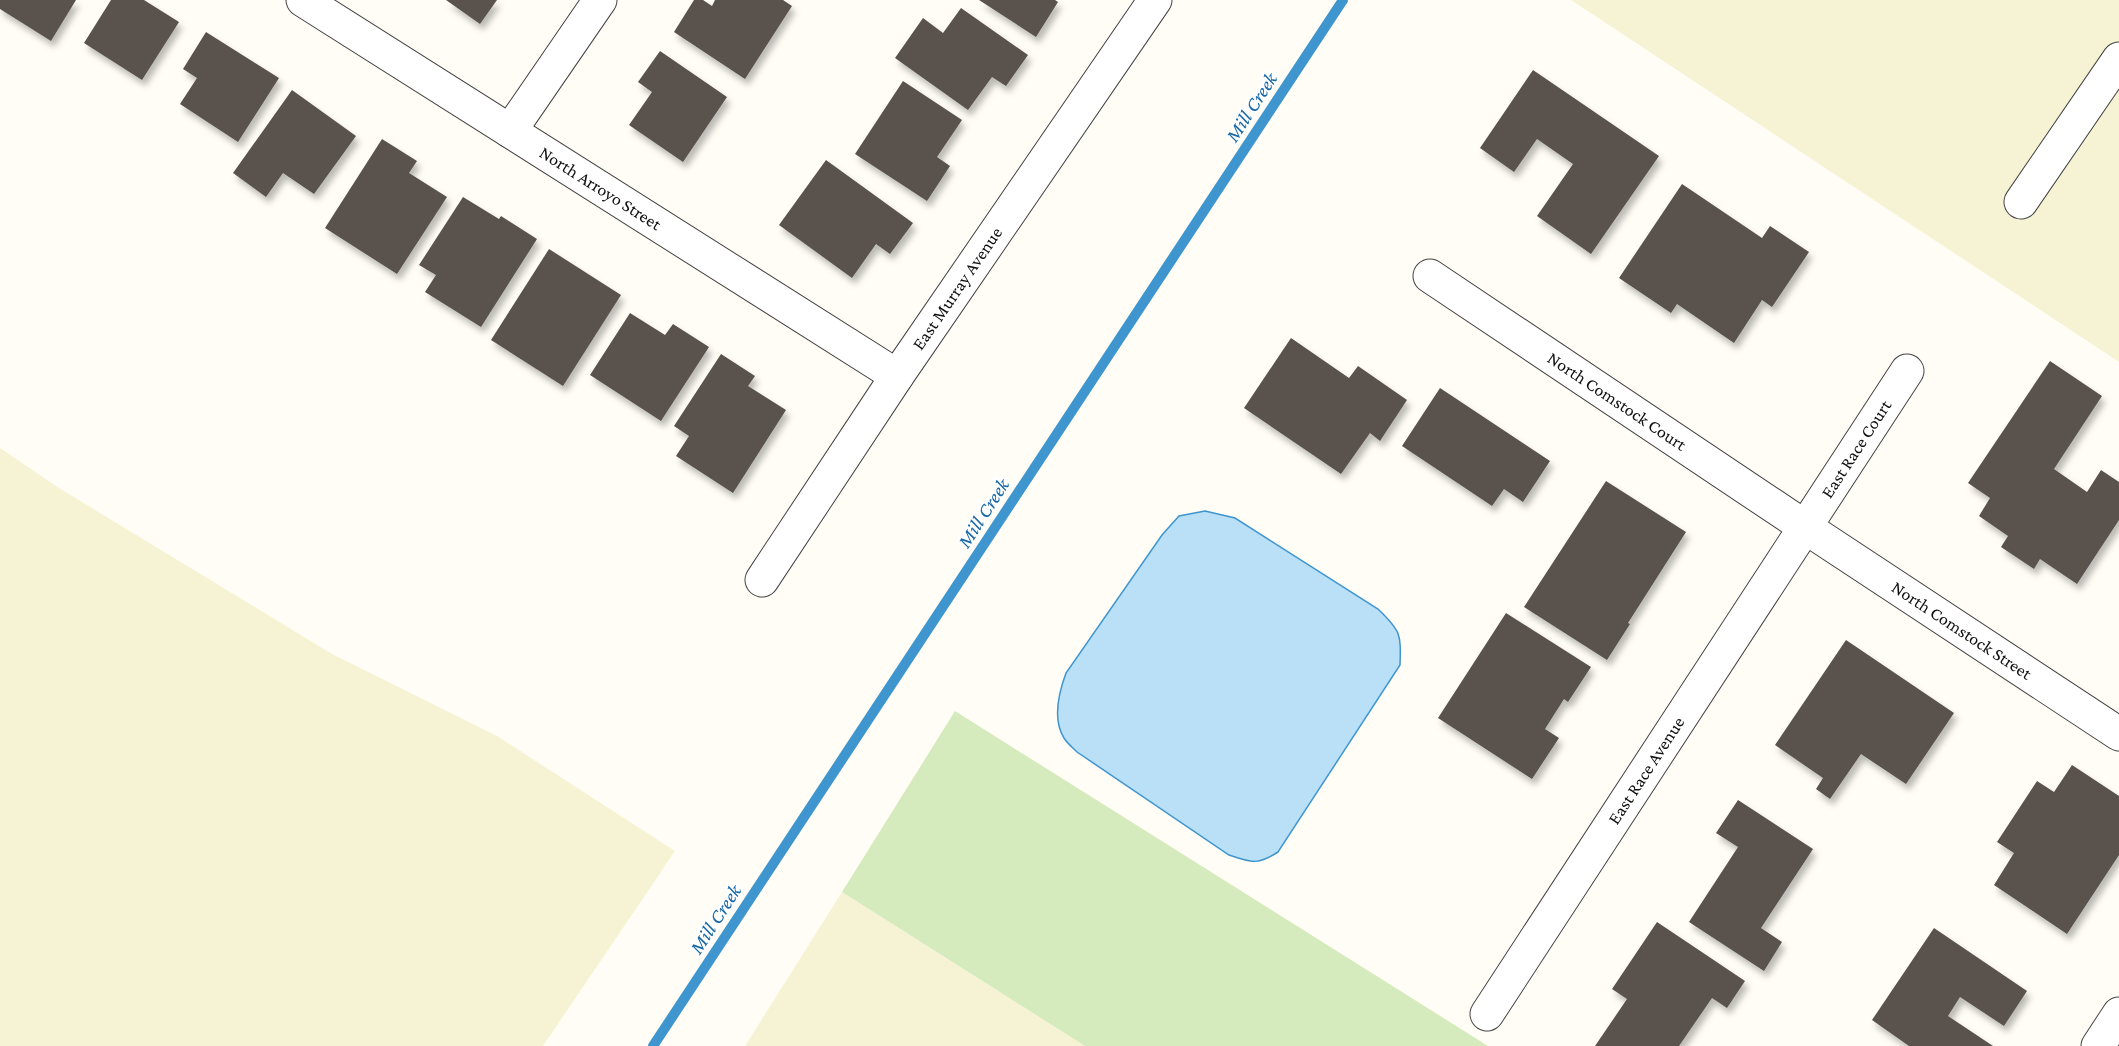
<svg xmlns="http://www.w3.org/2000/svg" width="2119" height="1046" viewBox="0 0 2119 1046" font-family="'Crimson Pro',serif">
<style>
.farmland{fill:#f6f3d4}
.green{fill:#d5ebbd}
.water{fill:#b9e0f7;stroke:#3f96cf;stroke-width:1.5}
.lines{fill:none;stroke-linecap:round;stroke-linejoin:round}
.stream{stroke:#3f96cf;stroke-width:10}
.building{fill:#5a524d;filter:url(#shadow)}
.minor-casing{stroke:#444;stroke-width:35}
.minor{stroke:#fff;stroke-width:33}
.labels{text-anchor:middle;stroke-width:6;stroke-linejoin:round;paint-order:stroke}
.street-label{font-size:18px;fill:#111;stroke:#fff}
.water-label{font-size:20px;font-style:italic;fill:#1768a6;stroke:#fff}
</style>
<defs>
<filter id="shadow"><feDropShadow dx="3.5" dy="6" stdDeviation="3" flood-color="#0004"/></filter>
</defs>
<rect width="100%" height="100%" fill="#fffdf5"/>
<g class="farmland">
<path d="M1571 0H2119V362Z"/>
<path d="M0 448 59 488 332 654 497 736 675 851 543 1046H0Z"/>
<path d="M842 892 1085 1046H745Z"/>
</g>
<path class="green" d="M955 711 1001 740 1488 1046H1085L842 892Z"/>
<path class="water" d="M1205 511 1235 518 1378 609C1401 631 1401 634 1400 665L1278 852C1258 865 1252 863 1229 855L1077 752C1073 748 1067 743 1064 738 1052 719 1059 692 1066 673L1162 535 1179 516Z"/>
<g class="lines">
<path class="stream" d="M653 1046 1343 0"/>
</g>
<g class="building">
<path d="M0 0H76L51 41 0 9Z"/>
<path d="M111 0H144L179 22 142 80 84 43Z"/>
<path d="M446 0H497L480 24Z"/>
<path d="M694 0H703L712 6 715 0H783L792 6 745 79 674 32Z"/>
<path d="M979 0H1055L1058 2 1036 37Z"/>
<path d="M961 8 1028 55 1006 86 992 77 968 110 895 58 923 18 943 33Z"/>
<path d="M206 32 279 78 238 142 180 104 197 78 183 69Z"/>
<path d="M660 51 727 97 683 162 629 125 652 92 638 82Z"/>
<path d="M1533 70 1659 156 1591 254 1537 216 1573 164 1537 139 1514 172 1480 148Z"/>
<path d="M903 81 962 120 937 157 950 166 927 201 855 154Z"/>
<path d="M292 90 356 136 314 194 283 173 266 197 233 173Z"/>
<path d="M382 139 417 161 409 173 447 197 397 274 325 228Z"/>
<path d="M826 160 913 223 890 254 876 244 852 278 779 225Z"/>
<path d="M1682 184 1762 238 1770 226 1809 252 1772 307 1762 300 1734 343 1677 304 1671 313 1619 278Z"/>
<path d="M463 197 499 219 501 216 537 239 481 327 425 292 436 275 419 265Z"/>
<path d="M549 249 621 295 563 386 491 340Z"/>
<path d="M630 313 665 335 673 324 709 347 661 421 590 375Z"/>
<path d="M1291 338 1349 378 1358 366 1407 400 1380 441 1370 433 1341 474 1244 408Z"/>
<path d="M721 354 755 376 748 386 786 410 733 493 676 456 689 436 674 426Z"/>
<path d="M2050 361 2102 396 2054 469 2087 492 2101 470 2119 482V520L2077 584 2040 559 2034 569 2001 547 2008 536 1979 516 1990 498 1968 483Z"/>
<path d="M1440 388 1550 461 1523 502 1504 489 1492 506 1402 446Z"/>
<path d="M1606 481 1686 532 1628 623 1630 624 1607 660 1524 607Z"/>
<path d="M1506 613 1591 667 1568 702 1564 699 1545 729 1559 738 1532 779 1438 718Z"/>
<path d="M1846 640 1954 713 1906 784 1861 754 1830 799 1816 789 1823 778 1775 745Z"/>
<path d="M2072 765 2119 796V855L2067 934 1994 885 2014 853 1997 842 2037 781 2054 792Z"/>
<path d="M1738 800 1813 849 1761 928 1782 942 1764 971 1689 922 1738 847 1716 833Z"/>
<path d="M1657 922 1745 981 1727 1008 1712 998 1679 1046H1595L1627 999 1612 989Z"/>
<path d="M1934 928 2027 991 2004 1026 1960 997 1948 1016 1993 1046H1909L1872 1020Z"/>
</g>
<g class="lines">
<defs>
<g id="minor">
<path id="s1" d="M303 0 897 376"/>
<path d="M510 131 600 0"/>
<path d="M2021 202 2119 59"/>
<path id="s2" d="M1430 276 1805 527 2119 734"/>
<path id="s3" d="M762 580 897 376 1155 0"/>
<path id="s4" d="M1487 1014 1907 371"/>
<path d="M2098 1046 2119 1014"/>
</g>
</defs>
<use href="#minor" class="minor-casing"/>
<use href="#minor" class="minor"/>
</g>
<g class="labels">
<g class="street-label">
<text dy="6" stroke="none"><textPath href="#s1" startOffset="352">North Arroyo Street</textPath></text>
<text dy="6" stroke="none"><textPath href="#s3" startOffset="351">East Murray Avenue</textPath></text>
<text dy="6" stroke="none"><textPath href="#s2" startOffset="225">North Comstock Court</textPath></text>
<text dy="6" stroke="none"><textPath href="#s4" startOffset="675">East Race Court</textPath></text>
<text dy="6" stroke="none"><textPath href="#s2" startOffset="639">North Comstock Street</textPath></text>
<text dy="6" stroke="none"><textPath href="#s4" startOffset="291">East Race Avenue</textPath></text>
</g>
<g class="water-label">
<text transform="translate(1251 107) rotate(-57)" y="7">Mill Creek</text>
<text transform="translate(983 513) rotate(-57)" y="7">Mill Creek</text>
<text transform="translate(715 919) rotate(-57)" y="7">Mill Creek</text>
</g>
</g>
</svg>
